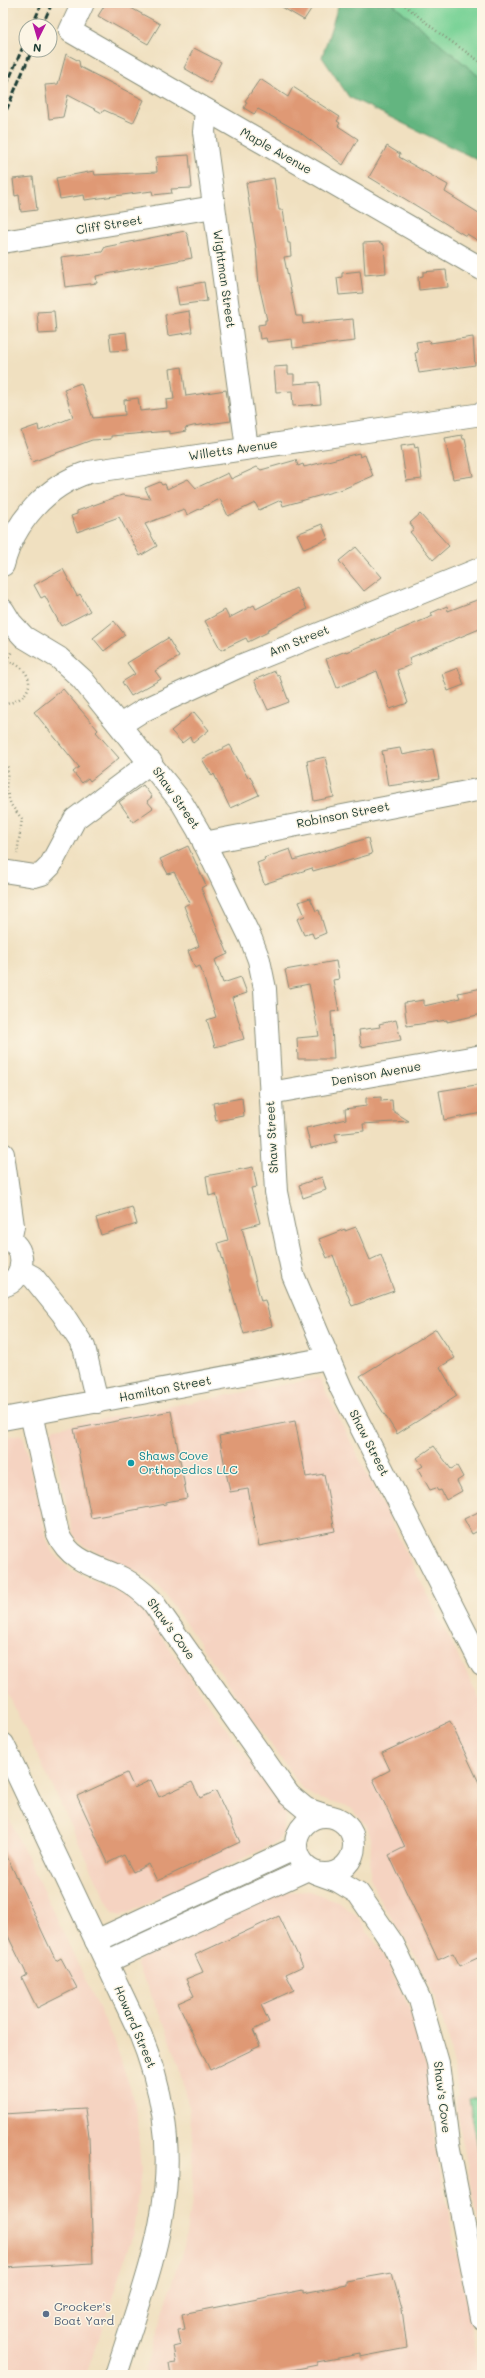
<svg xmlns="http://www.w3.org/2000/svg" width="485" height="2378" viewBox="0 0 485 2378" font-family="Mali,sans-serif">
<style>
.built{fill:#f5d3c1}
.green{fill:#7bd398;stroke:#4d8866}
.forest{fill:#64b580;stroke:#42795a}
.building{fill:#df9974}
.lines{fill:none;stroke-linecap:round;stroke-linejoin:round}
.minor-casing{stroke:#888e7a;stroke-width:24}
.major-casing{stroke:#888e7a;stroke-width:24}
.path{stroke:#888e7a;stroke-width:2.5;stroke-dasharray:1 3;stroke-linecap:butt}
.minor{stroke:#fff;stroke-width:22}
.major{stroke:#fff;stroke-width:22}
.rail{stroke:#1f3d34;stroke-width:3;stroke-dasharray:6 3;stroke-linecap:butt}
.culture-dot{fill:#0f9aa8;stroke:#fcf5e5;stroke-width:1.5}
.service-dot{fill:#5c6f8a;stroke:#fcf5e5;stroke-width:1.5}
.labels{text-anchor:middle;stroke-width:3;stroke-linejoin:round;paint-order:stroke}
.street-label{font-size:12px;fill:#1f3d34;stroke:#fcf5e5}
.culture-label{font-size:12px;fill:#0d838f;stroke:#fcf5e5;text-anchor:start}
.service-label{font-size:12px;fill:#4e5e75;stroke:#fcf5e5;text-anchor:start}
</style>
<rect width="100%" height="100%" fill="#fcf5e5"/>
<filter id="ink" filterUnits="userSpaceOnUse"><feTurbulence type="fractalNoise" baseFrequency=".025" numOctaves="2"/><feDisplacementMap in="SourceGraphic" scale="8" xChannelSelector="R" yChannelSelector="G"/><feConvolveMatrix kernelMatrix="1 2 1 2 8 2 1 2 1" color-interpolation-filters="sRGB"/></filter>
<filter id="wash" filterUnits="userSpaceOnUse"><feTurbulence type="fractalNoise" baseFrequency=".012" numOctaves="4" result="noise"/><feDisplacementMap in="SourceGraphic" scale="16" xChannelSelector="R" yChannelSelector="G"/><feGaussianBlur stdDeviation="0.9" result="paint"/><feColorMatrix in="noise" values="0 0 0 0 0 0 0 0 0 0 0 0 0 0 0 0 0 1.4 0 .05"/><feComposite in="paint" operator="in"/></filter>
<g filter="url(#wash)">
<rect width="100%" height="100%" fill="#f0e0c0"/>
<g class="built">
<path d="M319 1378 482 1704V2239L462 2139 455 2098 458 2097 455 2070 446 2032 434 1995 412 1949 377 1896 370 1876 371 1839 367 1826 351 1808 317 1798 301 1787 161 1589 145 1575 83 1545 76 1539 73 1533 51 1434 55 1428Z"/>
<path d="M20 1434 24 1438 47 1540 51 1550 69 1569 131 1599 140 1607 284 1810 285 1815 284 1830 279 1839 271 1845 121 1916 113 1914 3 1683V1438Z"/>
<path d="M3 1806 114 2040 136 2105 141 2171 133 2233 87 2375H3Z"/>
<path d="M309 1891 337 1901 356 1915 382 1952 408 2005 427 2068 435 2145 481 2375H143L184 2247 193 2186V2137L186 2094 179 2064 163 2020 137 1966 138 1962 141 1958 274 1896 285 1892Z"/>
</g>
<g class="green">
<path d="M392 3H482V79Z"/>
<path d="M482 2096V2170L469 2099Z"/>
</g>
<path class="forest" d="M339 3H392L482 79V162L349 97 322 57Z"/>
<g id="blocks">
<g class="building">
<path d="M106 3H122L160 24 148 44 98 16Z"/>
<path d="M275 3H315L304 20Z"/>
<path d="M194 48 221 62 210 83 184 68Z"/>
<path d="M66 54 79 61 80 67 144 100 133 123 104 110 102 113 68 95 63 117 49 119 45 85 58 84Z"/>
<path d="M260 79 288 97 293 87 340 117 337 121 340 123 338 126 358 139 343 165 298 131 258 109 254 114 244 108 247 102 245 101Z"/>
<path d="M387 146 400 154 399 157 448 185 445 192 482 215V243L467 234 466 236 369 177Z"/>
<path d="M189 155 192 188 171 189 172 193 153 195 152 191 85 200 84 195 60 199 56 178 94 171 95 175 157 172 156 157Z"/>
<path d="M33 177 37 210 21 212 19 195 15 196 13 179Z"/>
<path d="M274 178 279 210H283L288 243H290L291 256 284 257 296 316H302L303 324 353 319 355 341 293 348 292 339 267 342 266 338 260 339 258 325 265 324V320H267L259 285 256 248 246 183Z"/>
<path d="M185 231 188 236 192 258 96 276 97 283 65 287 61 257 102 252 105 247Z"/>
<path d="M379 242 384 245 386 273 365 275 363 243Z"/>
<path d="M446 270 448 287 419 290 418 277 423 276V272Z"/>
<path d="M360 271 363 293 339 295 337 278 342 277V273Z"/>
<path d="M204 282 207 301 179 305 176 287Z"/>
<path d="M54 311 56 333 39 334 37 312Z"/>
<path d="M189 311 192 332 168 336 165 315Z"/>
<path d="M126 332 128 350 111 351 109 334Z"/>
<path d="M473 337 475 365 419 373 415 353 418 352 416 342 429 340 430 343Z"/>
<path d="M288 366V374H294V384L319 382 321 404 293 406 292 391 276 392 274 367Z"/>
<path d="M182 367 186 396 226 390 231 421 193 426 185 428 186 431 169 434V431L111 436V439L92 440 32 462 21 431 38 425 39 431 73 417 64 389 81 383 93 418 125 415 124 400 138 398 140 411 167 408 166 400 174 399 170 369Z"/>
<path d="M462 435 463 439H465L473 476 453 479 445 438Z"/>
<path d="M414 444 415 448 418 447 422 479 406 481 401 446Z"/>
<path d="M359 453 360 457 365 455 373 476 343 489 283 506 281 500 259 510 255 503 228 516 220 499 187 515 184 509 145 524 157 546 140 556 119 517 77 532 71 516 77 514V511L122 495 150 499 145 488 160 482 162 485 165 484 167 489 188 479 196 488 228 473 231 479 257 467 261 470 296 460 298 466 303 464 304 467Z"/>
<path d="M420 514 449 546 433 560 410 532 414 529 410 523Z"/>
<path d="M322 524 328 539 304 549 297 534Z"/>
<path d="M356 547 382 577 364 591 339 561Z"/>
<path d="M63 569 77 596 80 594 90 611 61 626 45 596 41 598 34 585Z"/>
<path d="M296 588 307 609 267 630 268 632 248 642 246 638 221 650 205 621 225 610 229 618 254 605 256 609Z"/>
<path d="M482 598V628L409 658 411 665 397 670 408 703 390 709 377 671 337 688 326 659 346 651V652L433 616 431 613 447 606 448 611Z"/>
<path d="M114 621 125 635 104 651 93 638Z"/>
<path d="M168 638 179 657 155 671 161 679 131 696 122 682 135 674 127 663Z"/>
<path d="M458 668 464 685 448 691 442 674Z"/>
<path d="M275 671 277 676 279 675 289 702 268 710 254 680Z"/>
<path d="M63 689 98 730 96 732 119 758 90 781 88 778 82 783 73 772 79 767 34 712Z"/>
<path d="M194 712 209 730 193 743 190 737 182 743 171 731Z"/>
<path d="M230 745 248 778 250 776 259 795 230 808 214 774 212 776 202 759Z"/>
<path d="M400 748 402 755 433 749 439 779 388 786 382 751Z"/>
<path d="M325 757 334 797 314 801 307 761Z"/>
<path d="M143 785 152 797 147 801 153 808 133 822 119 802Z"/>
<path d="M368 838 372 854 313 871 312 868 264 884 257 863 265 860 264 858 290 849 294 860Z"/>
<path d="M188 846 206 885 201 888 228 954 215 960 223 983 241 977 247 993 232 998 244 1039 215 1047 207 1020 216 1017 200 966 195 968 188 951 199 946 184 906 190 903 174 872 168 874 160 859Z"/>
<path d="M310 898 316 911 319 910 326 933 314 938 312 933 304 935 297 919 305 916 299 902Z"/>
<path d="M336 961 339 979 333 980 339 1011 331 1012 334 1059H298L297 1038 319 1036 309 984 289 988 285 970Z"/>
<path d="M482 988V1014L447 1022V1020L407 1026 404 1003 424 1000V1006L460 998 458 993Z"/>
<path d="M396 1020 401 1040 361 1047 359 1030 380 1027 379 1024Z"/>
<path d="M482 1084V1113L444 1120 439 1091Z"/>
<path d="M381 1097V1101L392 1100 393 1111 409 1121 363 1124 364 1131 335 1134 337 1142 311 1148 306 1128 346 1119 345 1109 366 1106V1098Z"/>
<path d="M242 1098 244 1116 216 1121 213 1103Z"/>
<path d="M253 1167 257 1187 251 1188 260 1223 242 1228 261 1301 265 1300 272 1326 244 1334 218 1243 228 1240 216 1194 209 1196 206 1176Z"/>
<path d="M322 1177 326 1190 303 1198 299 1185Z"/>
<path d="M132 1207 137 1224 101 1235 96 1218Z"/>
<path d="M356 1227 370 1260 381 1255 394 1291 352 1306 333 1255 327 1258 319 1239 345 1229V1231Z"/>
<path d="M436 1329 455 1358 440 1367 457 1396 397 1434 360 1376Z"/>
<path d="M171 1411 187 1498 166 1502V1504L91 1518 74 1429Z"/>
<path d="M295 1421 306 1477 324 1474 335 1531 259 1546 248 1489 230 1492 219 1436Z"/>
<path d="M434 1446 451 1469 457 1466 463 1477 457 1481 462 1491 446 1500 441 1490 438 1491 436 1488 430 1490 418 1469 423 1466 417 1458Z"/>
<path d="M482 1510V1529L472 1534 464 1519Z"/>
<path d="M450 1721 482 1789V1956L460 1966 453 1953 438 1960 389 1855 405 1847 373 1779 390 1770 382 1753Z"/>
<path d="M127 1773 134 1788 151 1780 159 1797 192 1782 200 1798 216 1791 240 1842 157 1881 149 1864 133 1872 124 1855 108 1863 77 1796Z"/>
<path d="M3 1848 56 1961 61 1958 77 1988 37 2008 22 1978 27 1975 8 1936 3 1938Z"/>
<path d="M279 1916 303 1966 286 1974 294 1990 261 2005 269 2022 253 2030 260 2046 210 2070 178 2003 194 1996 186 1979 203 1972 195 1955Z"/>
<path d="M85 2109 89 2136 93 2263 3 2268V2114Z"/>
<path d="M392 2273 402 2309 407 2348 360 2357V2354L317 2362V2365L267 2375H171L169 2363 176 2362 173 2347 181 2345 178 2330 185 2329 182 2314 303 2290V2293L346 2285V2281Z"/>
</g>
</g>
</g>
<g filter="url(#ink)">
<use href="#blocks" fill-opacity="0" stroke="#888e7a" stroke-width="1"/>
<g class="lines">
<defs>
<g id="minor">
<path d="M83 3 70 31 482 269"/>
<path d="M206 110 204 132 247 448"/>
<path d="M3 242 214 207"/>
<path d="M3 610 11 623 24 637 59 658 82 679 182 803 198 830 251 939 259 960 265 989 276 1192 293 1275 341 1388 482 1665"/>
<path d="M120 725 142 711 240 666 482 568"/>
<path d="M204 843 482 789"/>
<path d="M3 871 35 876 42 874 50 866 75 819 151 762"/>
<path d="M270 1093 482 1056"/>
<path d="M3 1154 13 1226 10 1241"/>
<path d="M3 1238C28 1243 27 1280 3 1286"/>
<path d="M20 1270 33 1277 62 1313 84 1347 97 1402"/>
<path d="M31 1414 58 1534C70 1562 97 1566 122 1578 133 1584 143 1592 152 1601L289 1795 306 1809 327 1816"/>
<path d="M3 1419 328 1358"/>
<circle cx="325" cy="1845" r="29"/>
<path d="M316 1873 338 1881 358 1893 393 1944 420 2000 438 2063 448 2144 482 2318"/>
<path d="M96 1941 296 1848"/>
<path d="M106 1962 308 1869"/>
</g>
<g id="major">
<path d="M3 565C14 522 47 485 89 472L482 414"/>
<path d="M3 1744 139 2031C194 2165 157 2246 116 2375"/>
</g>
</defs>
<use href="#minor" class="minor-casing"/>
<use href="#major" class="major-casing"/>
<g class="path">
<path d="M402 3 439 33 482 63"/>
<path d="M3 661C20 661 39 680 23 696 18 701 10 703 3 705"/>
<path d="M8 661 12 650"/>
<path d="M3 760 8 768 6 789 11 805 22 819 17 854"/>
</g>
<use href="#minor" class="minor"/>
<use href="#major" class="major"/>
<g class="rail">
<path d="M32 26 42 3"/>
<path d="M42 26 52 3"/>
<path d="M3 93 26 40"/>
<path d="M3 118 32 50"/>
</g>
</g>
</g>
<circle class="culture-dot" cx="131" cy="1463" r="4"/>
<circle class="service-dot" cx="46" cy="2314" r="4"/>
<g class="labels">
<g class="street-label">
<text transform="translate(276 151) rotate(30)" y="4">Maple Avenue</text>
<text transform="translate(109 225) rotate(-9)" y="4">Cliff Street</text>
<text transform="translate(224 279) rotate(82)" y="4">Wightman Street</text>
<text transform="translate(233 450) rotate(-8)" y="4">Willetts Avenue</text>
<text transform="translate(299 641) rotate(-22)" y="4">Ann Street</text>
<text transform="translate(176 798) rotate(55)" y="4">Shaw Street</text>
<text transform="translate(343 815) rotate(-11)" y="4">Robinson Street</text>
<text transform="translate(376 1074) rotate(-10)" y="4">Denison Avenue</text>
<text transform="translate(272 1137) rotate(-93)" y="4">Shaw Street</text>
<text transform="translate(165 1389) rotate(-11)" y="4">Hamilton Street</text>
<text transform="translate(369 1443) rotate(63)" y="4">Shaw Street</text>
<text transform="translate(171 1629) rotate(54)" y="4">Shaw's Cove</text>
<text transform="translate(135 2027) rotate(67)" y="4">Howard Street</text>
<text transform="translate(442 2097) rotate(83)" y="4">Shaw's Cove</text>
</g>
<g class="culture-label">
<text x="139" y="1460">Shaws Cove<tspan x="139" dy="14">Orthopedics LLC</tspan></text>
</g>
<g class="service-label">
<text x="54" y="2311">Crocker's<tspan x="54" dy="14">Boat Yard</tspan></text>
</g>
</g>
<rect width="485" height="2378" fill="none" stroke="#fcf5e5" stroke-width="16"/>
<g transform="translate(38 38) rotate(185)"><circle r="19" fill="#fcf5e5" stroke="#a4ab9e"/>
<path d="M0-3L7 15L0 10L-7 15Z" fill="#b5179e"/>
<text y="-6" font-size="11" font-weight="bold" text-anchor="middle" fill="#1f3d34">N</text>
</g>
</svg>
